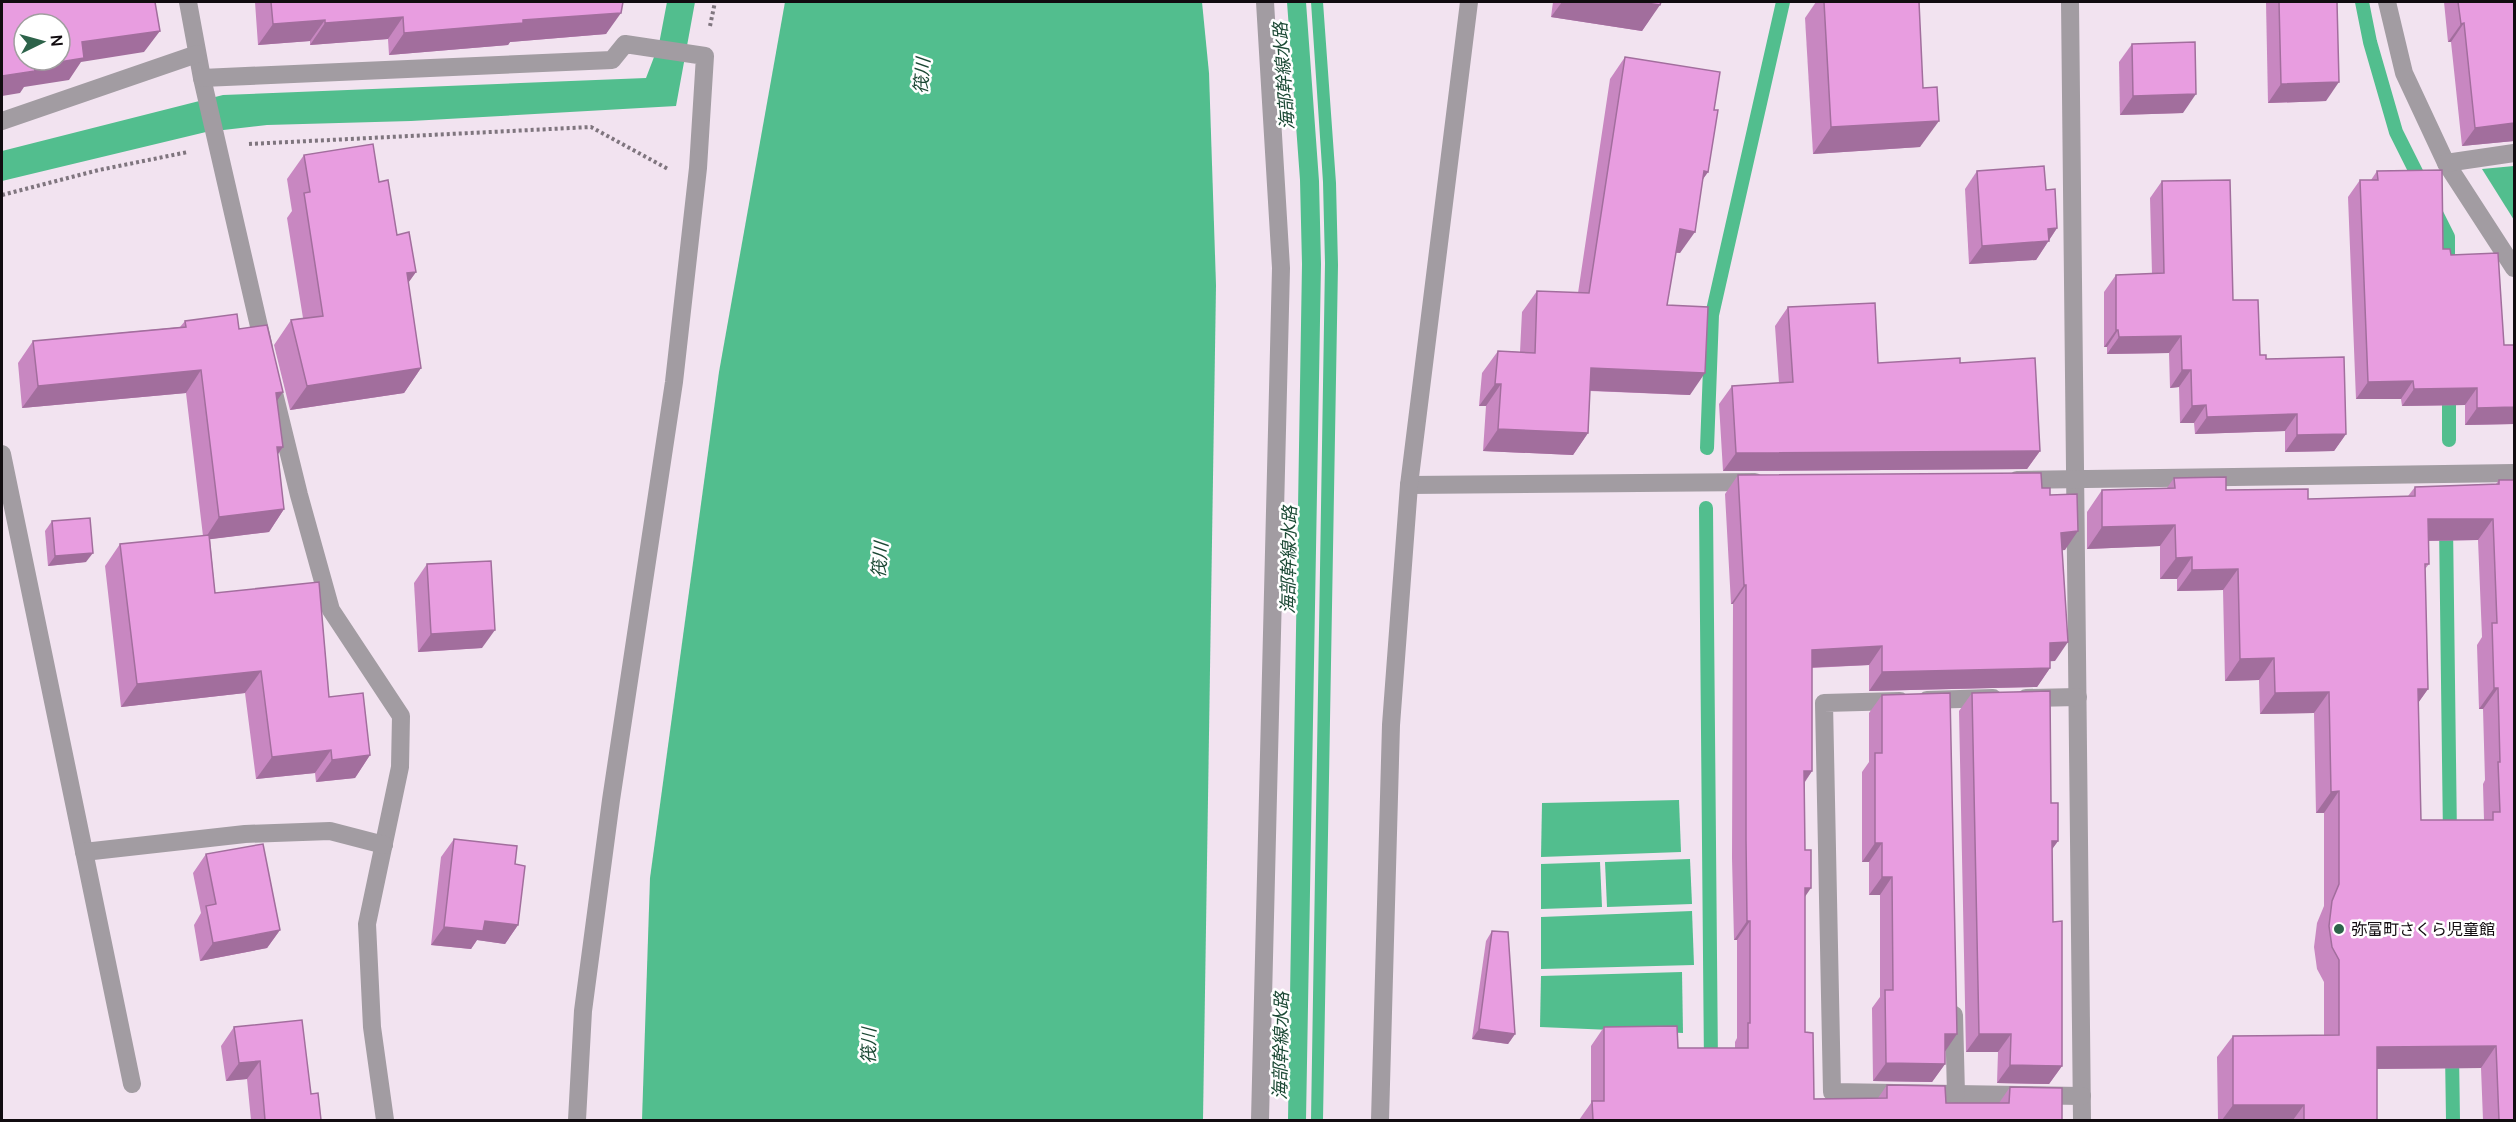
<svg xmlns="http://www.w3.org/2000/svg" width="2516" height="1122" viewBox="0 0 2516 1122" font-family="Manrope,'Noto Sans JP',sans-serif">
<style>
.water{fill:#52be8e}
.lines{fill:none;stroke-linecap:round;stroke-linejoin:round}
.stream{stroke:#52be8e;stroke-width:14}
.path{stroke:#7f757e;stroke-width:4;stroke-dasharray:3 3;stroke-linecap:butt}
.minor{stroke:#a29ca2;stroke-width:18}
.wall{fill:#c887c1;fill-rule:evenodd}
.shaded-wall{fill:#a26e9d}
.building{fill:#e89de0;stroke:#a26e9d;stroke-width:1.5;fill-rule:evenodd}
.poi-dot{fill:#2d634a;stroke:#fff;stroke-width:2}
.labels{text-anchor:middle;stroke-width:5;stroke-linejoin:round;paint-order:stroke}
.poi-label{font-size:16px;fill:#110c10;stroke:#fff;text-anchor:start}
.water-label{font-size:18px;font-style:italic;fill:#1c4935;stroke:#fff}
</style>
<rect width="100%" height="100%" fill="#f2e3f0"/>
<g class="water">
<path d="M667 2H695L676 106 411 121 267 125 206 132 2 181V151L223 95 646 78 659 44Z"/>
<path d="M785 2H1202L1209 73 1216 285 1203 1120H642L650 878 719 372Z"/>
<path d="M1287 2H1306L1319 181 1321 264 1306 1120H1288L1302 264 1300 180Z"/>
<path d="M1311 2H1323L1336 183 1338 265 1323 1120H1311L1325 263 1323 182Z"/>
<path d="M2514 166V220L2482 169Z"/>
<path d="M1679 800 1681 852 1541 857 1542 803Z"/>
<path d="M1690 859 1692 904 1607 907 1605 862Z"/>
<path d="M1600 862 1602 907 1541 909V864Z"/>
<path d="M1692 911 1694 965 1541 969V917Z"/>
<path d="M1682 972 1683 1033 1540 1027 1541 976Z"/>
</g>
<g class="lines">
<g class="stream">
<path d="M2362 2 2370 42 2396 132 2423 186"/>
<path d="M2435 211 2448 237V267"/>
<path d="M2449 388V440"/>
<path d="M1707 448 1712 315 1783 2"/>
<path d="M1706 508 1711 1066"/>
<path d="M2446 524 2450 838"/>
<path d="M2452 1052 2453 1120"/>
</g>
<g class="path">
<path d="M710 26 715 2"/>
<path d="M249 144 591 127 668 169"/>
<path d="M2 195 99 170 188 152"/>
</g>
<g class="minor">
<path d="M188 2 202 78 264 348"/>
<path d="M2070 2 2082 1120"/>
<path d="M2387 2 2404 73 2446 163 2514 268"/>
<path d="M202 78 612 60 625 44 705 56 698 168 674 382 611 800 583 1011 577 1120"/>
<path d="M2 121 197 54"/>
<path d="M2446 163 2514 153"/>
<path d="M271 381 299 495 331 610 401 716 400 767 367 924 372 1027 385 1120"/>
<path d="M2 454 132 1084"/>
<path d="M2017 480 2514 473"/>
<path d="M1409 485 1755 482"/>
<path d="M2026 698 2078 697"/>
<path d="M1927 700 1993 698"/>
<path d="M1900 701 1824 703 1832 1092 2082 1096"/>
<path d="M84 852 245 834 330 831 384 845"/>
<path d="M1954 1015 1956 1094"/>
<path d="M1260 1120 1281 268 1265 2"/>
<path d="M1380 1120 1391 725 1409 485 1469 2"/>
</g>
</g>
<g class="wall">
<path d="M255 2H623L606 34 510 42 508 45 389 55 388 39 310 45V41L258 45Z"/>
<path d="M1553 2H1661L1642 31 1551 17Z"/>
<path d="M1816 2H1919L1920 147 1813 154 1805 18Z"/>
<path d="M2266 2H2336L2326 101 2268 103Z"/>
<path d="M2444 2H2514V141L2462 146 2451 42H2448Z"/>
<path d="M2132 44 2183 113 2120 115 2119 62Z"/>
<path d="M1625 57 1714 110 1708 172 1703 179 1680 253H1676L1667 305 1690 395 1590 391 1588 433 1573 455 1483 451 1486 406H1479L1482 373 1498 351 1520 352 1522 312 1537 291 1578 293 1610 79Z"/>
<path d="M304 155 379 182 397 235 416 272 408 283 421 368 404 393 290 410 274 345 291 320 303 318 287 218 292 211 287 179Z"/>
<path d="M1977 171 2046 190 2057 228 2036 260 1969 264 1965 189Z"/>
<path d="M2377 171 2443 249 2451 255 2504 345H2514V424L2465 425V405L2402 406 2401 399H2356L2348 197 2360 180H2371Z"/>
<path d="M2162 181 2233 300 2260 355 2266 359 2346 434 2334 451 2285 452V431L2195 434 2194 423H2180L2179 387 2170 388 2169 353 2107 354V347H2104V292L2116 275 2152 274 2150 198Z"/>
<path d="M1788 307 1878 363H1960L2040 451 2027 469 1723 471 1719 404 1732 386 1779 383 1775 326Z"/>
<path d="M185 321 239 329 277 401 283 447 278 454 284 509 269 532 210 539 215 593 329 697 370 755 355 778 316 782 315 773 256 779 245 693 121 707 105 566 120 544 203 536 186 393 22 408 18 363 33 341 180 327Z"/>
<path d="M1738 475 2042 488 2050 495 2065 550H2062L2055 661H2050V668L2037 687 1869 691V665L1812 668V771L1805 782V1032L1814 1099 1878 1098 1887 1085 1946 1103H1999L2010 1087 2062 1120H1579L1591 1103V1046L1604 1027 1678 1048H1735V1042L1737 1038V940H1734L1732 858 1733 604H1731L1725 494Z"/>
<path d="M2174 478 2226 490 2308 499 2408 496 2415 487 2496 484 2499 480 2514 1120H2483L2481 1068 2377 1069V1120H2218L2217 1057 2233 1036 2324 1035V982L2317 969 2314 947 2317 923 2324 906V813H2316L2314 713 2260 714 2259 680 2225 681 2223 590 2177 591V579H2160V546L2087 549V512L2102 490 2167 488ZM2478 540 2482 637 2477 645 2479 709H2483L2485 780 2483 784 2484 820H2421L2418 703 2428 689 2425 569 2429 564 2428 541Z"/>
<path d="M52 521 86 562 48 566 45 531Z"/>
<path d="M427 564 482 648 418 652 414 583Z"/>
<path d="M1972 693 2051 803 2058 841 2052 849 2053 922 2062 1066 2049 1084 1997 1083 1998 1052H1966L1959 711Z"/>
<path d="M1882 695 1945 1051V1064L1932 1082 1873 1081 1872 1008 1880 997V895H1869V862H1862V772L1869 762V713Z"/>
<path d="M454 839 515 864 518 925 505 944 477 940 471 949 431 945 441 857Z"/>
<path d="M206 854 280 930 267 948 200 961 194 925 201 913 193 873Z"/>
<path d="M1492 931 1515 1034 1508 1044 1472 1039 1486 941Z"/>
<path d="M234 1027 311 1094 321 1120H251L247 1079 226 1081 221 1046Z"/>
</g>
<g class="shaded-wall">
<path d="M1562 2H1639L1660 5 1642 31 1551 17Z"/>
<path d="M621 13 606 34 510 42 508 45 389 55 404 33 523 20Z"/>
<path d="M403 17 388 39 310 45 325 23Z"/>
<path d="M325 20 310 41 258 45 273 24Z"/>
<path d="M2464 23 2451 42H2448L2461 24Z"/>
<path d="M160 31 144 52 81 62 69 80 24 87 20 93 2 96V76L82 42Z"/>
<path d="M2339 82 2326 101 2268 103 2281 84Z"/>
<path d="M2196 94 2183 113 2120 115 2133 96Z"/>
<path d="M1939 121 1920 147 1813 154 1831 127Z"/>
<path d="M2514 123V141L2462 146 2475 128Z"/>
<path d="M1704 171 1708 172 1693 193Z"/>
<path d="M2057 228 2036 260 1969 264 1982 246 2048 229Z"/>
<path d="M1680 229 1695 232 1680 253 1664 251Z"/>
<path d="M416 272 398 297 407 273Z"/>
<path d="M2116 330H2118L2107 347H2104Z"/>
<path d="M2181 336 2169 353 2107 354 2119 337Z"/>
<path d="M421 368 404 393 290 410 307 386Z"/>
<path d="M1591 368 1705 373 1690 395 1575 390Z"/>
<path d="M201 370 186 393 22 408 38 386Z"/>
<path d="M2182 370H2191L2179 387 2170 388Z"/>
<path d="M2413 381 2401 399H2356L2368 382Z"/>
<path d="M1495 384H1501L1486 406H1479Z"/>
<path d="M2477 388 2465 405 2402 406 2414 389Z"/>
<path d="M283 392 268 414 276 393Z"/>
<path d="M2206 405 2194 423H2180L2192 406Z"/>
<path d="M2514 407V424L2465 425 2477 408Z"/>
<path d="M2297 414 2285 431 2195 434 2207 417Z"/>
<path d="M1498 429 1588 433 1573 455 1483 451Z"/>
<path d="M2346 434 2334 451 2285 452 2297 435Z"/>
<path d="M277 447H283L267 469Z"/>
<path d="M2040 451 2027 469 1723 471 1736 453Z"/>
<path d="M284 509 269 532 204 540 219 517Z"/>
<path d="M2428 519H2493L2478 540 2413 541Z"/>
<path d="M2175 525 2160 546 2087 549 2102 527Z"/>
<path d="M2078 531 2065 550 2048 552 2061 533Z"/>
<path d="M93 553 86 562 48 566 55 556Z"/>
<path d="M2192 557 2177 579H2160L2176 558Z"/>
<path d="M2238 569 2223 590 2177 591 2192 570Z"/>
<path d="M1744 585H1746L1733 604H1731Z"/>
<path d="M495 630 482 648 418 652 431 634Z"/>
<path d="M2068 642 2055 661 2037 662 2050 643Z"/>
<path d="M1882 646 1869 665 1799 668 1812 650Z"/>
<path d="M2274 658 2259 680 2225 681 2240 659Z"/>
<path d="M2050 668 2037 687 1869 691 1882 672Z"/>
<path d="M261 671 245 693 121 707 137 684Z"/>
<path d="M2494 688H2498L2483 709H2479Z"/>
<path d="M2418 689H2428L2413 710Z"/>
<path d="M2329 692 2314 713 2260 714 2275 693Z"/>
<path d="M331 750 315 773 256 779 272 757Z"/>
<path d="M370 755 355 778 316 782 332 760Z"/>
<path d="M1804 771H1812L1799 790Z"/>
<path d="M2339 791 2324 813H2316L2331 792Z"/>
<path d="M2052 841H2058L2045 859Z"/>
<path d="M1875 843H1882L1869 862H1862Z"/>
<path d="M1882 877H1892L1880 895H1869Z"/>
<path d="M1805 888H1811L1798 907Z"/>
<path d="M485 921 518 925 505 944 477 940 471 949 431 945 444 927Z"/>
<path d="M1747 921H1750L1737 940H1734Z"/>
<path d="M280 930 267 948 200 961 213 943Z"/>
<path d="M1479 1029 1515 1034 1508 1044 1472 1039Z"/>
<path d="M1945 1034H1957L1944 1053Z"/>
<path d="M1979 1034H2011L1998 1052H1966Z"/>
<path d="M2496 1046 2481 1068 2362 1069 2377 1047Z"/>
<path d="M260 1061 247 1079 226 1081 239 1063Z"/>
<path d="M1886 1063 1945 1064 1932 1082 1873 1081Z"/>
<path d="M2010 1065 2062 1066 2049 1084 1997 1083Z"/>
<path d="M2233 1105H2304L2293 1120H2222Z"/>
</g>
<g class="building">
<path d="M2 2H155L160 31 82 42 84 58 34 66 35 71 2 76ZM24 24H60V60H24Z"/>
<path d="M271 2H623L621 13 523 20V23L404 33 403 17 325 23V20L273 24Z"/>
<path d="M1639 2H1661L1660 5Z"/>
<path d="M1824 2H1919L1923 88 1937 87 1939 121 1831 127Z"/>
<path d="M2279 2H2337L2339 82 2281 84Z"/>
<path d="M2458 2H2514V123L2475 128 2464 23 2461 24Z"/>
<path d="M2195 42 2196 94 2133 96 2132 44Z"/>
<path d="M1625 57 1720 72 1714 110H1718L1708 172 1704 171 1695 232 1680 229 1667 305 1708 307 1705 373 1591 368 1588 433 1498 429 1501 384H1495L1498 351 1535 353 1537 291 1589 293Z"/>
<path d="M373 144 379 182 388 180 397 235 409 232 416 272 407 273 421 368 307 386 291 320 323 316 304 193 310 192 304 155Z"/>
<path d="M2044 166 2046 190 2055 189 2057 228 2048 229 2049 241 1982 246 1977 171Z"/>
<path d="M2442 170 2443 249H2450L2451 255 2498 253 2504 345H2514V407L2477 408V388L2414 389 2413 381 2368 382 2360 180H2378L2377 171Z"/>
<path d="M2230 180 2233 300H2258L2260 355H2266V359L2344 357 2346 434 2297 435V414L2207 417 2206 405 2192 406 2191 370H2182L2181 336 2119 337 2118 330H2116V275L2164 273 2162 181Z"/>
<path d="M1875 303 1878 363 1960 358V363L2035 358 2040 451 1736 453 1732 386 1793 382 1788 307Z"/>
<path d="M237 314 239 329 267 325 283 392 276 393 283 447H277L284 509 219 517 201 370 38 386 33 341 186 327 185 321Z"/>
<path d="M2041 473 2042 488H2050V495L2077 494 2078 531 2061 533 2068 642 2050 643V668L1882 672V646L1812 650V771H1804L1805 850H1811V888H1805V1032L1813 1033 1814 1099 1887 1098V1085L1945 1086 1946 1103H2009L2010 1087 2062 1088V1120H1593L1592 1101H1604V1027L1677 1026 1678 1048H1748V1023H1750V921H1747L1746 840V585H1744L1738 475Z"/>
<path d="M2226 477V490L2308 489V499L2415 496V487L2499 484V480H2514V1120H2499L2496 1046 2377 1047V1120H2304V1105H2233V1036L2339 1035V960L2332 947 2329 926 2332 901 2339 884V791L2331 792 2329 692 2275 693 2274 658 2240 659 2238 569 2192 570V557L2176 558 2175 525 2102 527V490L2175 488 2174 478ZM2428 519H2493L2497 623H2492L2494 688H2498L2500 762H2498L2500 812H2493V820H2421L2418 689H2428L2425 564H2429Z"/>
<path d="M90 518 93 553 55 556 52 521Z"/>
<path d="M209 535 215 593 319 582 329 697 363 693 370 755 332 760 331 750 272 757 261 671 137 684 120 544Z"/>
<path d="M491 561 495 630 431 634 427 564Z"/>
<path d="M2050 691 2051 803H2058V841H2052L2053 922 2062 921V1066L2010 1065 2011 1034H1979L1972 693Z"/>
<path d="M1950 693 1957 1034H1945V1064L1886 1063 1885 990H1893L1892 877H1882V843H1875V753H1882V695Z"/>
<path d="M454 839 517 846 515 864 525 866 518 925 485 921 483 931 444 927Z"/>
<path d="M263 844 280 930 213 943 206 906 216 904 206 854Z"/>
<path d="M1492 931 1508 932 1515 1034 1479 1029Z"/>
<path d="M302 1020 311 1094 318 1093 321 1120H265L260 1061 239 1063 234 1027Z"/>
</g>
<circle class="poi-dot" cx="2339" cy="929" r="6"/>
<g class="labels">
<g class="poi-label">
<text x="2351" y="935">弥富町さくら児童館</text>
</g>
<g class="water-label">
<text transform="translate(922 76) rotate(-85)" y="6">筏川</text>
<text transform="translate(1284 76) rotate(-94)" y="6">海部幹線水路</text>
<text transform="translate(880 560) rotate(-85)" y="6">筏川</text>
<text transform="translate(1289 560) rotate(-89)" y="6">海部幹線水路</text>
<text transform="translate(869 1046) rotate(-89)" y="6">筏川</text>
<text transform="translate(1281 1046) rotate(-89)" y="6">海部幹線水路</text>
</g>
</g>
<rect width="2516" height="1122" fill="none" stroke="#110c10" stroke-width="6"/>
<g transform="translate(42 42) rotate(85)"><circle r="28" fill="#ffffff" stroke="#a09e9f" stroke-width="1.5"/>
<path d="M0-4.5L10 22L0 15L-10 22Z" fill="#2d634a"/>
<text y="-9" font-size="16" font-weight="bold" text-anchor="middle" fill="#110c10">N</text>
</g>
</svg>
